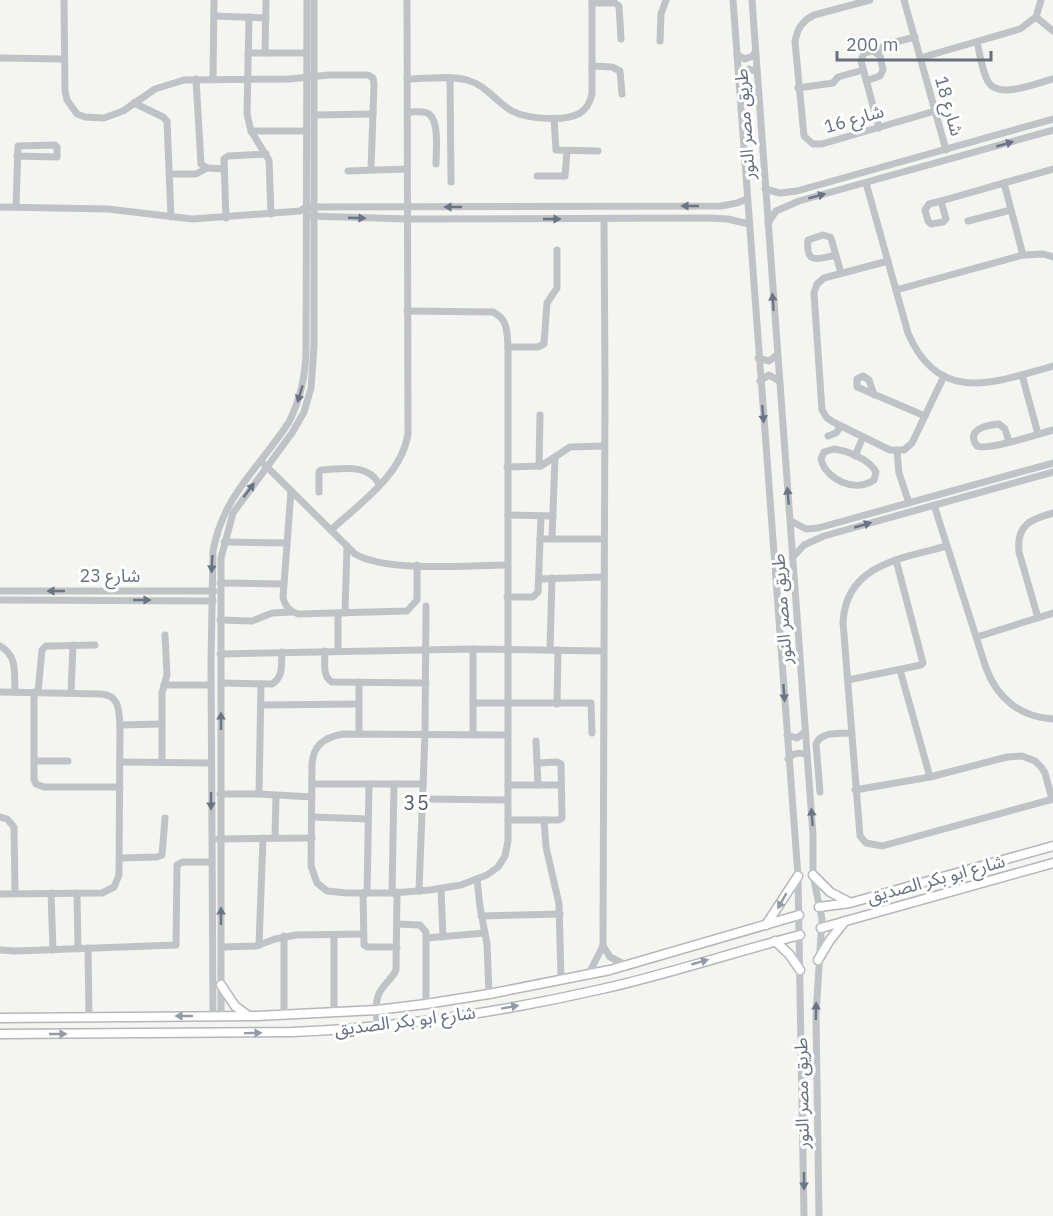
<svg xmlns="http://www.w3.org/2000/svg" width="1053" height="1216" viewBox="0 0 1053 1216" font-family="'IBM Plex Sans','Noto Sans Arabic',sans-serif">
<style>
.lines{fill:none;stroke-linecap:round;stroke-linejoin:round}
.major-casing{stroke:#b4b6ba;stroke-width:11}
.minor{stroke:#c0c3c6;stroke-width:7}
.major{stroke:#fff;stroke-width:8}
.oneway{fill:#6a7483}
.oneway2{fill:#949ba5}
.labels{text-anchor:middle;stroke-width:6;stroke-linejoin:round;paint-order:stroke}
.street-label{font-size:18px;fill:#66707f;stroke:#fff}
.neighbourhood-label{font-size:20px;letter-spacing:1.5px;fill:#545a65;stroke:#fff}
</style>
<rect width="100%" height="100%" fill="#f4f5f1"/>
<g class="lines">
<defs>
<g id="major">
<path d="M813 875 830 892 849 902"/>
<path d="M819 907 850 903 1053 846"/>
<path d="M766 925 798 876"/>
<path d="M821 928 1053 863"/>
<path d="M775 941 789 954 800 970"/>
<path d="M818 960 830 940 845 921"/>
<path d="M221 985 235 1006 247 1015"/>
<path d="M0 1018 257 1016 377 1010 426 1004 489 994 610 970 799 915"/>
<path d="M0 1034 292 1032C396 1028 501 1012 602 989 669 974 734 952 800 935"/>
</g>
</defs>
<use href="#major" class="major-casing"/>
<g class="minor">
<path d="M64 0 65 91 67 100 77 114 85 117 104 118 123 111 155 89 184 80 289 79 329 75H368L373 78 374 84 371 170"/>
<path d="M733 0 798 876 804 1216"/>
<path d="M752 0 813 835V875L822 919 816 1015 819 1216"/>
<path d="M870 0 814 15C802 21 797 29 795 42L804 136 813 144H822L935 111"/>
<path d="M904 0 946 150"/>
<path d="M592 3H615L619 6 621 39"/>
<path d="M214 16 266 18"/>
<path d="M249 17 247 114 251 131 269 160 271 214"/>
<path d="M1036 17 1053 31"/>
<path d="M660 41 661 14 666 0"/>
<path d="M977 42C980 54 982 73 989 83 1000 99 1037 83 1053 79"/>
<path d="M876 52 888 44 915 37"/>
<path d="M248 53H307"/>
<path d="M265 53 266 0"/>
<path d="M737 55 745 59 753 56 755 52"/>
<path d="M0 58 64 59"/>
<path d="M920 58 1020 29 1036 17 1041 0"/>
<path d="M592 66 612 67 620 71 622 94"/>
<path d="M739 76 741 72 749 69 757 72"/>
<path d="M450 78 451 182"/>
<path d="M196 79 201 164 207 168 224 169"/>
<path d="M213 79 214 0"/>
<path d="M407 79C426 79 449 75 467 80 486 85 496 102 512 111 527 119 566 122 580 113 587 109 590 102 592 94V0"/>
<path d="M866 81 880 76 883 70 880 56 873 51 864 53 861 61 879 128"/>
<path d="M798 88 833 83 838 77 863 70"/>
<path d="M134 103 163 117 167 121 171 217"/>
<path d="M407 112C413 112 421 111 427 113 440 118 436 152 436 164"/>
<path d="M314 115 373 114"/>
<path d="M554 118 556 150 598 151"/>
<path d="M251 131H307"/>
<path d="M348 171 407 169"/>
<path d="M170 174H196L207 168"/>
<path d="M537 176H565L567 151"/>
<path d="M866 183 908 333C939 406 995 382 1053 366"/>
<path d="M1004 183 1023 255"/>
<path d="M765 189 780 193 797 191 1053 119"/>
<path d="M941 201 946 219 943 222 931 224 928 221 925 210 929 204 941 201 1053 169"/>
<path d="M0 207 108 209 192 219 300 211 306 207 721 206 737 203 747 199"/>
<path d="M16 207 18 146 55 145 57 147V157L17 156"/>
<path d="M310 216 407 219 710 218 728 219 749 224"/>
<path d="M226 218 224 159 228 156 266 154"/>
<path d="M968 221 1011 210"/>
<path d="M768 223 776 211 799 201 1053 130"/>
<path d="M836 255C819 259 805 265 808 240L823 235 830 237 831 238 841 273"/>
<path d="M888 261 824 278 817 284 814 293 822 410 827 418 835 423 890 450H904L912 443 944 376"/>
<path d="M896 290 1023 255 1043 254 1053 257"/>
<path d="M407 311 493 312C508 319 507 332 508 347V841L505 856 498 867 487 875 461 885 430 890 392 893H347L327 891 317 883 311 866 312 764C313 745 325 737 343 734L507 735"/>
<path d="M508 347H538L544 344 547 303 557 288V250"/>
<path d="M758 358 769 361 777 355"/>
<path d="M1022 375 1038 434"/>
<path d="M760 381 769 375 779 381"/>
<path d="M874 395 869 380 863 376 857 379V387L925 416"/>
<path d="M828 436 836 433 841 426"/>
<path d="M1009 442 1005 429 999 424C986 425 965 430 977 446 988 451 1038 434 1053 430"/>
<path d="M834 449C848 451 869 459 876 472L874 480C855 493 826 480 821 459L824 452Z"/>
<path d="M897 452 899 473 909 503"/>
<path d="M855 456 863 437"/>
<path d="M264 464 355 554C388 573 468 565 507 565"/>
<path d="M539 466 540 415"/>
<path d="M507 467 541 466 570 447 604 446"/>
<path d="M291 491 283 598C285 606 289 611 298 614L407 611 417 600V565"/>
<path d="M319 492V472L321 470C342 469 368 463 379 484"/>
<path d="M934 505 986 668C997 698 1020 717 1053 719"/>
<path d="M508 515 553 516"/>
<path d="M791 521 806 529 818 528 1053 463"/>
<path d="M331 530C359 504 402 475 408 434L407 0"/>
<path d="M540 539H603"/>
<path d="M552 539 555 458"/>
<path d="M224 542 286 543"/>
<path d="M947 546C903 558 846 564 843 622L860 836 866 843 882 846 1053 799"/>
<path d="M793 557 804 545 824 536 1053 472"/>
<path d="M540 579 603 577"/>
<path d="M220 583 283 584"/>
<path d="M0 591H214"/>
<path d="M507 597H533L538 592 541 516"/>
<path d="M0 600 213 601"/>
<path d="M345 613 347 546"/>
<path d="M1038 618 1019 552C1016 525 1031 519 1053 513"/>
<path d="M220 620 252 621 272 613 292 612"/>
<path d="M977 637 1053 613"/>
<path d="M0 646C18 656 14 673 15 692"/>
<path d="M550 650 552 578"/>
<path d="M325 651C325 661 322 677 332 682L426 683"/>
<path d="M338 651V613"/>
<path d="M220 654 473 649 603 651"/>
<path d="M900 670 930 777"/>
<path d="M848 680 921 665 923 663 896 560"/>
<path d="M221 683 272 684C284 677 281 664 282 652"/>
<path d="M164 685H211"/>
<path d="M0 692 101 694C119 695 119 710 120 725L119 875 114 887 102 893 0 894"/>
<path d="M34 692V780L36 784 44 787H120"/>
<path d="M38 692 42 650 46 646H52L95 645"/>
<path d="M71 693 73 645"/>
<path d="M473 703H591L592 733"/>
<path d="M557 704 558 650"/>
<path d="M261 705 359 704"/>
<path d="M120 725 162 724"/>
<path d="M359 734V682"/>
<path d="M473 735V649"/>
<path d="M787 735 797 738 805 732"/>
<path d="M536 741 538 785"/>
<path d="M788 759C793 753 800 752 807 755"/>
<path d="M34 761H68"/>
<path d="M120 762 211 763"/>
<path d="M162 762V693L167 675 165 635"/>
<path d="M312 784H423"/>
<path d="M508 785H561"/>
<path d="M855 790 930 777 1007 757 1022 756 1035 761 1041 767 1045 773 1052 799"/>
<path d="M820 792 816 744C821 731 839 734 851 733"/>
<path d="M220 794H259L312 797"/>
<path d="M259 794 261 684"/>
<path d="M423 799 507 800"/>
<path d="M0 817 7 819 14 827 15 893"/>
<path d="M312 817 368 819"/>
<path d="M508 820H558L562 818 561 764 557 762 537 763"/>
<path d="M544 820 546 847 559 904 561 979"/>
<path d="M275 838 276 796"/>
<path d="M218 839 312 838"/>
<path d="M120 858 157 857 162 855 165 818"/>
<path d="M477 879 480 907 487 944 489 994"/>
<path d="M441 889 443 937"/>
<path d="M419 891 425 734 426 606"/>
<path d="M51 893 53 950"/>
<path d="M77 893 78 949"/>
<path d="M363 893 364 945 368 947H397"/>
<path d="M367 893 369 784"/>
<path d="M392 893 394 784"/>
<path d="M481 916 560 914"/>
<path d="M397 924 420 925 426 932V1004"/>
<path d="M334 935V1012"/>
<path d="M284 936V1015"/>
<path d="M426 938 485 933"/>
<path d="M259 945 263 838"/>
<path d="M603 946 610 957 626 965"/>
<path d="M221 947 256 946 275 939 296 935 363 934"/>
<path d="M88 948 89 1017"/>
<path d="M0 950 16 951 176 945 177 865 183 862H211"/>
<path d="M588 975 603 946 605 385 604 219"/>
<path d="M213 1016 211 662 213 551C223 495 260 467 289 422 301 398 306 375 306 348L307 0"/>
<path d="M221 1016V558L233 513 292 433 304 412 311 388 314 346V0"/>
<path d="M377 1026C377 1014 374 1000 381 990 386 982 392 979 396 970L397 892"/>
</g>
<use href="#major" class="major"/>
</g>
<defs><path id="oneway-solid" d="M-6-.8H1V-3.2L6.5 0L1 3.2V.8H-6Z" transform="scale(1.5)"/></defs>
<g class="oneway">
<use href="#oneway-solid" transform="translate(1005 144) rotate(-16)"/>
<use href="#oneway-solid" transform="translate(817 196) rotate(-15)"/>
<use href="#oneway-solid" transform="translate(690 206) rotate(180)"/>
<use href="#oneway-solid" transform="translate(453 207) rotate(-180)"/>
<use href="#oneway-solid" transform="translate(357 218) rotate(2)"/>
<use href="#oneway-solid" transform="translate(552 219)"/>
<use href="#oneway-solid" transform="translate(773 302) rotate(-94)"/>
<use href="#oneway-solid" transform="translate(300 394) rotate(107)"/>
<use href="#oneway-solid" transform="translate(763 414) rotate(85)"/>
<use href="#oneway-solid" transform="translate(249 490) rotate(-53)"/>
<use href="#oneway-solid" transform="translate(788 496) rotate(-95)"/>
<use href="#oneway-solid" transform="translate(863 525) rotate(-16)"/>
<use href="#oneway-solid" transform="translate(212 564) rotate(93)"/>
<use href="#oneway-solid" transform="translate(56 591) rotate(-180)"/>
<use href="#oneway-solid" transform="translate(142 600)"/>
<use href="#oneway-solid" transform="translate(784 693) rotate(86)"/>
<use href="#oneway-solid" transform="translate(221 721) rotate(-90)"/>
<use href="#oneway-solid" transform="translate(211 801) rotate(90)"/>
<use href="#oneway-solid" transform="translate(812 817) rotate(-94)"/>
<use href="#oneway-solid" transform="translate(221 916) rotate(-90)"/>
<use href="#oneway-solid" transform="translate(816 1011) rotate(-89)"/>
<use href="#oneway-solid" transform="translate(804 1181) rotate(90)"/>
</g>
<g class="oneway2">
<use href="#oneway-solid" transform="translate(782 901) rotate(120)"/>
<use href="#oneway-solid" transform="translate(700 962) rotate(-16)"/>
<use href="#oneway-solid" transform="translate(510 1007) rotate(-10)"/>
<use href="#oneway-solid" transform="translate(184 1016) rotate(-180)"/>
<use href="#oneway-solid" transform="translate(253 1033) rotate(-1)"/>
<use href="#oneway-solid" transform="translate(58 1034)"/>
</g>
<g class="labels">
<g class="street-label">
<text transform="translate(949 106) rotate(74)" y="6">شارع 18</text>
<text transform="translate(854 119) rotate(-16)" y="6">شارع 16</text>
<text transform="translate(745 124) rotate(-94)" y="6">طريق مصر النور</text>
<text x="110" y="582">شارع 23</text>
<text transform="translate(782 609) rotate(-94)" y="6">طريق مصر النور</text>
<text transform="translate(936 879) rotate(-15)" y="6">شارع ابو بكر الصديق</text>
<text transform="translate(405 1021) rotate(-7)" y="6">شارع ابو بكر الصديق</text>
<text transform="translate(802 1093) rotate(-91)" y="6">طريق مصر النور</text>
</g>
<g class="neighbourhood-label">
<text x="417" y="810">35</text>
</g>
</g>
<path d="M837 51v9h154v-9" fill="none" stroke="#66707f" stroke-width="3"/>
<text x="846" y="51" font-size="18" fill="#66707f" stroke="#ffffff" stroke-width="4.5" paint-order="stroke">200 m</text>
</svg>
